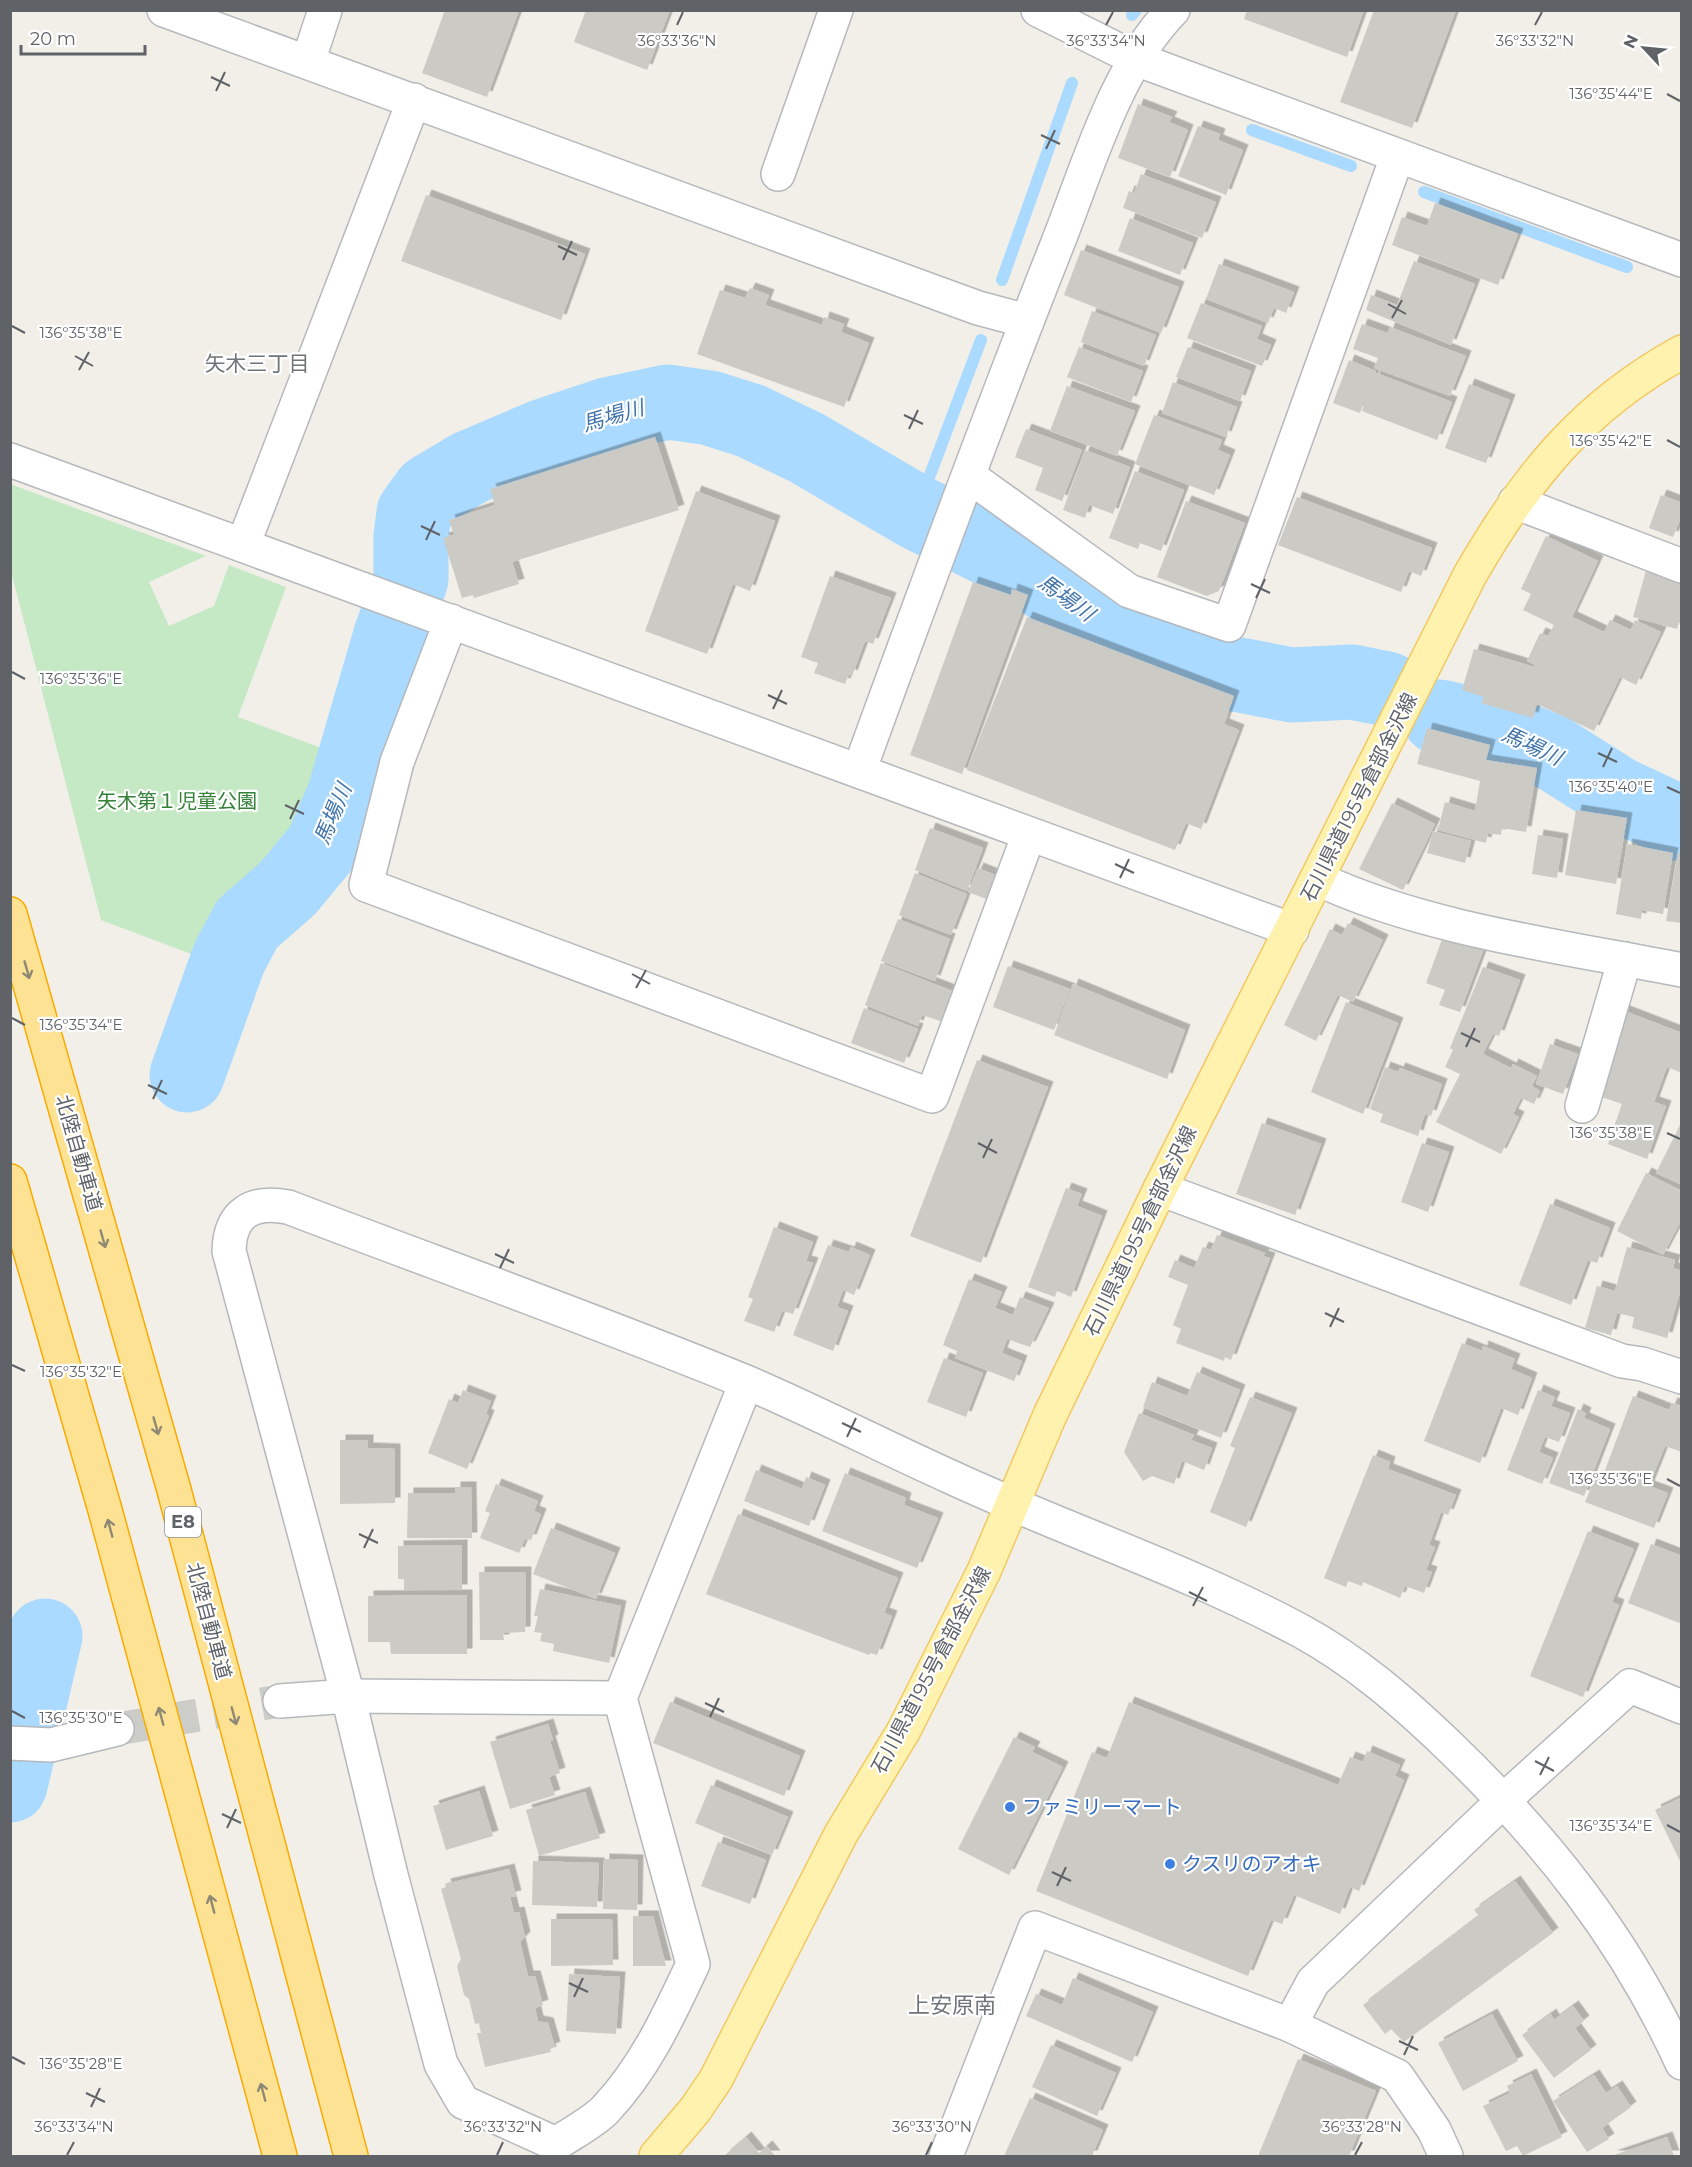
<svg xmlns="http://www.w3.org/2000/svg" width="1692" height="2167" viewBox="0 0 1692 2167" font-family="Montserrat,'Noto Sans JP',sans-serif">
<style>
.green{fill:#c5e8c5}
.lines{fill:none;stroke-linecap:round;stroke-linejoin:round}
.stream{stroke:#aadaff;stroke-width:12}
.river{stroke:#aadaff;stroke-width:75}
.building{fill:#cccac5;filter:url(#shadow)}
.minor-tunnel{stroke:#ccccc8;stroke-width:33;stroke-dasharray:33 16;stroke-linecap:butt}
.minor-casing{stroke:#b5b8bc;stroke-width:36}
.major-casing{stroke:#f2c960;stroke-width:36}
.highway-casing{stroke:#f9ab00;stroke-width:36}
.minor{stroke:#fff;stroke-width:33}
.major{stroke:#fff2af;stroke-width:33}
.highway{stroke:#fde293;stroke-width:33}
.oneway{stroke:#8e8975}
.ticks{fill:none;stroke:#5f6368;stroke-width:2}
.shop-dot{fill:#3f7fe0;stroke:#fff;stroke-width:2}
.labels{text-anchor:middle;stroke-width:4.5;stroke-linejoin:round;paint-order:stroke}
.shield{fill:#fff;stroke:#8f9295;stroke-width:1.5}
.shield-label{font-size:18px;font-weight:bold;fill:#5f6368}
.street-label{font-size:20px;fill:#5f6368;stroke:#fff}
.park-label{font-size:20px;fill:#348238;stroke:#fff}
.shop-label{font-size:20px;fill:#366cbe;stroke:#fff;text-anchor:start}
.neighbourhood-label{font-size:21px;fill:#70757a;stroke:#fff}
.water-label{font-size:21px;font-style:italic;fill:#4174aa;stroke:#fff}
.quarter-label{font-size:22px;fill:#70757a;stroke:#fff}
.ticks-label{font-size:15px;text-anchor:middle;fill:#5f6368;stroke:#fff;stroke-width:4.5;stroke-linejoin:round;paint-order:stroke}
</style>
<defs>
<filter id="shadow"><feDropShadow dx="5.5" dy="-5.5" stdDeviation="0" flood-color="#0004"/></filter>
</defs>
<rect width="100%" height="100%" fill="#f1efe8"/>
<path class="green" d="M10 484 206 556 149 582 169 626 214 606 229 565 286 587 238 717 327 750C321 774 316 798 304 819 286 849 254 870 232 896 217 913 210 937 202 958L101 920 11 571Z"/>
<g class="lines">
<g class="stream">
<path d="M1132 15 1136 10"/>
<path d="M1252 130 1351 166"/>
<path d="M1424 192 1627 267"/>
<path d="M1002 280 1072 83"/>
<path d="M916 512 981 340"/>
</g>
<g class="river">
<path d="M1439 717 1496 729 1550 751 1618 794 1682 824"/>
<path d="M187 1075 229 958 247 924 288 888 322 847 344 796 391 635 411 579V536L414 513 429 492 469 468 544 436 607 415 668 402 710 408 751 421 807 448 916 512 1022 565 1092 618 1157 648 1229 673 1292 685 1352 682 1387 689"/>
<path d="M10 1785 45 1636"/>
</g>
</g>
<g class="building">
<path d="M445 10H519L487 97 422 73Z"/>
<path d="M586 10H670L647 70 574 42Z"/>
<path d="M1247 10H1364L1347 57 1244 19Z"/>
<path d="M1374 10H1456L1412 128 1340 102Z"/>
<path d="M1138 104 1172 117 1169 122 1188 130 1170 177 1118 158Z"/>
<path d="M1198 126 1220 134 1218 140 1243 150 1226 195 1178 176Z"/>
<path d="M1141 174 1216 202 1202 238 1123 208 1129 191 1134 193Z"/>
<path d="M426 195 585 254 561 320 401 261Z"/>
<path d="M1435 203 1518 234 1498 285 1392 245 1402 217 1427 226Z"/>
<path d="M1130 218 1193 243 1180 275 1118 251Z"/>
<path d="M1081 250 1179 287 1161 333 1064 295Z"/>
<path d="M1414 261 1475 284 1451 345 1366 310 1371 295 1397 305Z"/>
<path d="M1219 264 1294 292 1286 313 1274 308 1268 323 1206 299Z"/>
<path d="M750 288 769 295 765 305 822 325 824 317 844 324 841 332 869 343 844 407 697 354 720 290 745 298Z"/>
<path d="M1201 303 1262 326 1257 339 1271 345 1262 366 1187 338Z"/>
<path d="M1092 311 1156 335 1144 366 1081 342Z"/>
<path d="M1362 324 1387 333 1381 351 1390 327 1466 356 1450 396 1374 368 1378 358 1353 349Z"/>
<path d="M1079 347 1143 371 1131 402 1067 377Z"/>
<path d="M1188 347 1251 371 1240 401 1176 377Z"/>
<path d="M1349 360 1376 371 1360 413 1333 403Z"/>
<path d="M1376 373 1452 402 1437 440 1362 411Z"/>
<path d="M1173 382 1237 407 1226 437 1162 413Z"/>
<path d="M1469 384 1510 400 1486 463 1445 448Z"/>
<path d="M1067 386 1135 411 1117 456 1050 431Z"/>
<path d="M1154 415 1222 440 1218 450 1230 455 1214 495 1135 464Z"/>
<path d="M1026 429 1082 450 1062 501 1035 490 1043 468 1015 457Z"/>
<path d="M655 437 679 510 512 562 519 584 474 598 473 595 462 598 443 538 454 535 449 520 495 505 490 489Z"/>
<path d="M1085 450 1130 467 1113 514 1089 505 1085 518 1063 510Z"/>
<path d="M1135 471 1184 490 1161 551 1140 543 1138 549 1109 538Z"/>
<path d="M696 491 775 521 750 591 733 584 707 654 645 631Z"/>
<path d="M1661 495 1682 503V515L1673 537 1649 528Z"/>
<path d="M1297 497 1432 548 1421 576 1409 571 1401 592 1278 545Z"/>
<path d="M1186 501 1245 523 1219 591 1207 596 1157 577Z"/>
<path d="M1546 536 1598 561 1572 617 1604 632 1610 620 1631 630 1635 620 1661 632 1636 685 1620 677 1594 731 1537 704 1533 718 1481 703 1484 697 1462 690 1474 649 1534 667 1535 665 1527 661 1540 633 1548 636 1554 625 1523 610 1531 594 1521 589Z"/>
<path d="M1647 567 1682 576V611L1677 629 1633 617Z"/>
<path d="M830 576 891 598 873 644 865 641 852 676 849 674 845 684 814 673 818 663 801 657Z"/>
<path d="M973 582 1011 595 1012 589 1028 595 962 774 910 755Z"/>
<path d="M1027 617 1234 696 1224 724 1239 730 1201 829 1186 823 1175 850 967 770Z"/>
<path d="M1427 728 1490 745 1486 760 1537 768 1526 832 1502 828 1501 835 1488 833 1486 843 1438 830 1445 802 1475 811 1480 781 1417 764Z"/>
<path d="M1392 803 1435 824 1403 890 1359 869Z"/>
<path d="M1576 810 1627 818 1616 884 1565 875Z"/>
<path d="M930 828 983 848 967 891 915 870Z"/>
<path d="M1433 831 1471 841 1465 863 1427 853Z"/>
<path d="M1538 835 1563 839 1557 878 1532 874Z"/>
<path d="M1627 844 1673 853 1663 914 1642 910 1641 919 1616 914Z"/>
<path d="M1678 853 1682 854V923L1666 921Z"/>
<path d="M978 868 998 876 989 900 968 892Z"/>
<path d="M915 873 967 894 951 935 899 915Z"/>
<path d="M898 919 950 939 935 981 881 961Z"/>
<path d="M1348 923 1383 940 1353 1002 1338 995 1316 1041 1284 1025 1330 929 1342 935Z"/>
<path d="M1444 934 1484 948 1460 1012 1439 1005 1445 990 1426 983Z"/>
<path d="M881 963 955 992 943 1022 922 1015 918 1026 865 1005Z"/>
<path d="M1008 966 1070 989 1054 1030 993 1007Z"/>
<path d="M1483 967 1520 980 1499 1036 1493 1034 1483 1054 1511 1068 1513 1064 1537 1076 1532 1086 1540 1091 1534 1104 1521 1098 1513 1114 1519 1117 1501 1154 1436 1122 1460 1074 1445 1067 1453 1050 1450 1048Z"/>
<path d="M1073 984 1185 1030 1167 1079 1054 1035Z"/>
<path d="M1346 1002 1398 1023 1363 1114 1311 1092Z"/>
<path d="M864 1008 918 1029 904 1063 851 1043Z"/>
<path d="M1622 1010 1682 1033V1073L1667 1067 1654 1102 1666 1106 1647 1159 1608 1144 1622 1104 1590 1093Z"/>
<path d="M1550 1044 1578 1054 1563 1094 1536 1084Z"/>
<path d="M977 1060 1048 1087 981 1263 910 1236Z"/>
<path d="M1385 1067 1398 1072 1400 1068 1442 1084 1431 1116 1425 1114 1418 1136 1380 1122 1383 1114 1370 1109Z"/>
<path d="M1682 1121V1185L1656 1173Z"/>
<path d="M1262 1123 1321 1144 1295 1215 1236 1194Z"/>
<path d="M1422 1143 1449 1152 1428 1212 1401 1202Z"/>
<path d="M1646 1173 1682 1191 1679 1201 1682 1219 1663 1255 1617 1231Z"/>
<path d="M1066 1188 1082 1194 1077 1206 1102 1216 1071 1297 1057 1291 1055 1297 1028 1287Z"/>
<path d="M1550 1204 1610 1228 1597 1263 1588 1260 1571 1305 1519 1285Z"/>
<path d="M774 1227 813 1242 806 1261 813 1263 793 1314 782 1311 774 1332 744 1321 753 1299 748 1297Z"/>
<path d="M1217 1235 1265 1253 1263 1256 1270 1258 1231 1360 1225 1357 1224 1361 1176 1343 1181 1329 1173 1325 1188 1285 1168 1277 1175 1260 1194 1268 1203 1247 1211 1250Z"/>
<path d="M828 1245 849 1252 851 1247 870 1255 854 1295 843 1290 837 1307 848 1311 833 1351 793 1335Z"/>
<path d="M1627 1247 1675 1260 1673 1268 1682 1271V1285L1667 1338 1632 1328 1634 1317 1617 1313 1611 1335 1585 1328 1597 1286 1615 1291Z"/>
<path d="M969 1279 1002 1292 995 1308 1013 1315 1020 1297 1049 1308 1030 1347 1007 1339 1002 1353 1022 1361 1014 1381 955 1358 957 1351 943 1345Z"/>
<path d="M1462 1343 1482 1351 1483 1346 1515 1359 1511 1369 1532 1378 1518 1415 1501 1408 1480 1463 1424 1441Z"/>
<path d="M944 1358 983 1373 966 1417 927 1402Z"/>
<path d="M1197 1372 1240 1390 1221 1438 1143 1407 1152 1382 1187 1396Z"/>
<path d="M463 1390 491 1401 486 1414 489 1416 467 1469 428 1453 449 1399 458 1403Z"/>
<path d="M1538 1390 1555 1397 1551 1406 1570 1413 1559 1442 1545 1437 1539 1452 1553 1458 1542 1484 1507 1470Z"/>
<path d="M1633 1396 1669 1410 1672 1403 1682 1406V1452L1665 1446 1649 1486 1668 1493 1654 1528 1585 1502 1596 1476 1602 1478Z"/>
<path d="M1250 1397 1292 1413 1246 1527 1210 1512 1235 1448 1230 1446Z"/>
<path d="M1578 1409 1586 1413 1584 1418 1610 1429 1584 1496 1549 1483Z"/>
<path d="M1139 1413 1194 1435 1191 1440 1212 1448 1204 1470 1182 1461 1174 1484 1152 1476 1143 1481 1124 1452Z"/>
<path d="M340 1440H368V1448L395 1449V1503L340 1504Z"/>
<path d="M1373 1455 1390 1462 1388 1469 1456 1495 1448 1515 1441 1512 1429 1545 1435 1547 1426 1570 1432 1572 1424 1593 1405 1586 1400 1598 1363 1582 1362 1586 1348 1581 1346 1587 1324 1578Z"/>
<path d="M756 1470 802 1489 806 1477 825 1485 809 1526 744 1501Z"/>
<path d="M845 1473 906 1498 904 1505 938 1518 917 1568 822 1531Z"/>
<path d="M496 1484 538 1501 534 1511 541 1514 531 1540 525 1539 519 1553 480 1538 490 1513 485 1511Z"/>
<path d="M455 1487H471L472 1538H407L408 1493H455Z"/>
<path d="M738 1514 898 1578 884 1613 892 1616 877 1655 870 1653 869 1655 706 1594Z"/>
<path d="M551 1528 615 1553 596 1599 533 1574Z"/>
<path d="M1588 1531 1634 1549 1612 1602 1619 1605 1583 1697 1530 1676Z"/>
<path d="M1651 1544 1682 1556V1624L1628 1603Z"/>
<path d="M462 1545V1590H404V1579H398V1546Z"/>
<path d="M479 1572H526L525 1632 503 1633 504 1640H480Z"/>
<path d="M540 1589 621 1606 609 1663 553 1651 554 1644 540 1641 542 1633 534 1632 538 1616H534Z"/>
<path d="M467 1595V1654H391L390 1642H368V1596Z"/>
<path d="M670 1702 800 1756 784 1796 653 1743Z"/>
<path d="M1129 1702 1338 1785 1350 1757 1363 1762 1367 1751 1400 1765 1395 1776 1404 1780 1359 1891 1350 1887 1340 1914 1294 1895 1282 1924 1271 1920 1248 1976 1036 1891 1092 1752 1107 1758Z"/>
<path d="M548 1724 553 1740 550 1741 560 1773 549 1777 555 1795 510 1809 490 1742Z"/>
<path d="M1014 1737 1035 1747 1032 1752 1063 1767 1009 1875 958 1849Z"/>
<path d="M711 1785 788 1817 772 1855 695 1823Z"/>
<path d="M479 1791 493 1836 446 1850 433 1806Z"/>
<path d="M585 1792 600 1838 539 1856 526 1810Z"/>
<path d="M1682 1797V1865L1655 1810Z"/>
<path d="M718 1842 766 1860 750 1904 701 1886Z"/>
<path d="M604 1859 638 1860 637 1910 603 1909Z"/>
<path d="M533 1861 599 1863 597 1907 532 1905Z"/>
<path d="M509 1869 516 1896 510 1897 514 1913 519 1912 525 1937 520 1942 528 1976H535L543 2005 535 2008 538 2021 548 2023 555 2047 550 2049 551 2052 485 2067 477 2033H481L480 2029 479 2023 475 2024 469 1999 464 1995 457 1966 461 1959 441 1889 446 1887 445 1884Z"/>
<path d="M1515 1881 1553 1933 1404 2042 1391 2029 1385 2034 1363 2005 1479 1916 1474 1910Z"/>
<path d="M633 1916H653L666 1966H633Z"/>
<path d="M551 1919H612L613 1965 551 1966Z"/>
<path d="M569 1974 620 1977 616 2034 566 2031Z"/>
<path d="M1073 1978 1153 2012 1132 2062 1026 2016 1036 1994 1062 2005Z"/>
<path d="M1573 2006 1584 2021 1575 2028 1591 2050 1554 2078 1522 2035 1551 2014 1554 2020Z"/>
<path d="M1492 2014 1518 2061 1463 2091 1438 2043Z"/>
<path d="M1051 2045 1116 2073 1097 2116 1032 2087Z"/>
<path d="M1298 2059 1376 2091 1349 2156H1258Z"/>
<path d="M1531 2074 1562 2137 1523 2156 1517 2146 1506 2151 1483 2106 1510 2093 1507 2086Z"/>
<path d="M1594 2075 1606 2093 1617 2086 1631 2107 1602 2128 1609 2139 1587 2152 1553 2101Z"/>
<path d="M1030 2098 1103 2130 1092 2156H1004Z"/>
<path d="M746 2137 759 2153 767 2146 775 2156H727L725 2155Z"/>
<path d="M1667 2137 1674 2156H1611Z"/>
</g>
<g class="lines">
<path class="minor-tunnel" d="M117 1729 280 1701"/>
<defs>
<g id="minor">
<path d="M164 10 978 308 1027 321"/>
<path d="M1038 10 1136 59 1682 260"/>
<path d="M308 62 325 10"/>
<path d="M778 174 836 10"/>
<path d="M10 460 1292 930"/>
<path d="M969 476 1129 591 1229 625 1397 157"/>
<path d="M1515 502 1682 566"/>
<path d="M243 545 414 100"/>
<path d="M451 621 397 762 366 885 932 1096 1029 834"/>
<path d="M859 771C923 595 988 419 1057 245 1087 170 1115 69 1173 10"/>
<path d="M1318 879C1424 929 1565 947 1682 970"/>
<path d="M1582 1106 1625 959"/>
<path d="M1160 1189 1622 1361 1642 1364 1682 1377"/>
<path d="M620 1698 693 1964C669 2015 645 2068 605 2110 592 2123 572 2133 556 2144L463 2102 441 2064 391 1875 348 1696 229 1251C230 1213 252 1200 288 1207 440 1265 595 1320 746 1382 816 1412 884 1447 953 1478 1068 1531 1189 1571 1301 1631 1356 1661 1403 1702 1448 1745 1546 1839 1625 1938 1682 2063"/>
<path d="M280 1701 348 1696 620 1698 746 1383"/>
<path d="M10 1743 51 1745 117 1729"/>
<path d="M1290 2025 1397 2076 1434 2130 1446 2156"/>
<path d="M946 2156 1035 1928 1290 2025 1313 1982 1505 1799 1630 1686 1682 1707"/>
</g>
<path id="major" d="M656 2156 695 2110 716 2079 841 1834 904 1730 984 1571 1050 1415 1160 1189 1470 575C1525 479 1583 406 1682 352"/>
<g id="highway">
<path d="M10 914 174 1490 351 2156"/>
<path d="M10 1181 105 1510 280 2156"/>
</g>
</defs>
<use href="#minor" class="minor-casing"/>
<use href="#major" class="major-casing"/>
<use href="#highway" class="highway-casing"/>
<use href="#minor" class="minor"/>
<use href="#major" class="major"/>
<use href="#highway" class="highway"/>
</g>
<defs><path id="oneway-shaft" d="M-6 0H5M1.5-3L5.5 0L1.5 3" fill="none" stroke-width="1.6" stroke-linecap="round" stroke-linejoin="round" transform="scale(1.5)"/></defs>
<g class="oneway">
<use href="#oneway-shaft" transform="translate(27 970) rotate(74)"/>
<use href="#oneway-shaft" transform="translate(103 1239) rotate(74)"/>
<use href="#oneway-shaft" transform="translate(156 1426) rotate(74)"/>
<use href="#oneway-shaft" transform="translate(110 1528) rotate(-105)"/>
<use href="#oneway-shaft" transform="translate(161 1716) rotate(-105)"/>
<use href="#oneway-shaft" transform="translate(234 1716) rotate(75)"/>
<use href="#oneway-shaft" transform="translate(212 1904) rotate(-105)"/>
<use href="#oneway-shaft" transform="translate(263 2092) rotate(-105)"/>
</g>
<path class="ticks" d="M677 25 683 12M1106 25 1113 12M1535 25 1542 12M211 77 230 86M216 91 225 72M1667 94 1680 101M1041 135 1060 144M1046 149 1055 130M558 246 577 255M563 260 572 241M1388 304 1406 314M1392 318 1402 300M12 326 25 333M75 356 93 366M79 370 89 352M904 415 923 424M909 429 918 410M1667 440 1680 447M421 526 440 535M426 540 435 521M1251 584 1270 593M1256 598 1265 579M12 672 25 679M768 695 787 704M773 709 782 690M1598 753 1617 762M1603 767 1612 748M1667 787 1680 793M285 805 304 814M290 819 299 800M1115 864 1134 873M1120 878 1129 859M632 974 650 984M636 988 646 970M12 1018 25 1025M1461 1033 1480 1042M1466 1047 1475 1028M148 1085 167 1094M153 1099 162 1080M1667 1133 1680 1139M978 1143 997 1153M983 1158 992 1139M495 1254 514 1263M500 1268 509 1249M1325 1313 1344 1322M1330 1327 1339 1308M12 1365 25 1371M842 1423 861 1432M847 1437 856 1418M1667 1479 1680 1486M359 1534 378 1543M364 1548 373 1529M1189 1592 1207 1601M1193 1606 1203 1587M705 1703 724 1712M12 1711 25 1718M710 1717 719 1698M1535 1761 1554 1771M1540 1775 1549 1757M222 1814 241 1823M1667 1825 1680 1832M227 1828 236 1809M1052 1872 1071 1881M1057 1886 1066 1867M569 1983 588 1992M574 1997 583 1978M1399 2041 1418 2050M1404 2055 1413 2036M12 2057 25 2064M86 2093 105 2102M91 2107 100 2088M67 2155 74 2142M497 2155 503 2142M926 2155 932 2142M1355 2155 1362 2142"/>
<g class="shop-dot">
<circle cx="1010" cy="1807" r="6"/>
<circle cx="1170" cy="1864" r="6"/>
</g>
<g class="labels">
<rect class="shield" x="165" y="1507" width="36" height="30" rx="4.5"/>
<g class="shield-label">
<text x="183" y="1528">E8</text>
</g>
<g class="street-label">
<text transform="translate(1359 797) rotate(-63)" y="7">石川県道195号倉部金沢線</text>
<text transform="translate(79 1153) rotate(74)" y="7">北陸自動車道</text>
<text transform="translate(1140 1231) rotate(-64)" y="7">石川県道195号倉部金沢線</text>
<text transform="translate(209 1621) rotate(75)" y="7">北陸自動車道</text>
<text transform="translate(931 1670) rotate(-62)" y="7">石川県道195号倉部金沢線</text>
</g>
<g class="park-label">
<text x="177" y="808">矢木第１児童公園</text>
</g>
<g class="shop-label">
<text x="1022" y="1814">ファミリーマート</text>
<text x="1182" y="1871">クスリのアオキ</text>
</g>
<g class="neighbourhood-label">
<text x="257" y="371">矢木三丁目</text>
</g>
<g class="water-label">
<text transform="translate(613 416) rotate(-16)" y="7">馬場川</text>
<text transform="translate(1066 598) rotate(36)" y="7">馬場川</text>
<text transform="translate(1532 746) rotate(25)" y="7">馬場川</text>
<text transform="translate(333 814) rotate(-67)" y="7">馬場川</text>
</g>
<g class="quarter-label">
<text x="952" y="2013">上安原南</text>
</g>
</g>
<g class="ticks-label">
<text x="677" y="46">36°33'36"N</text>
<text x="1106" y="46">36°33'34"N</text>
<text x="1535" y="46">36°33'32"N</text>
<text x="1611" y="99">136°35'44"E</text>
<text x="81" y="338">136°35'38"E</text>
<text x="1611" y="446">136°35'42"E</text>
<text x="81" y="684">136°35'36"E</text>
<text x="1611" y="792">136°35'40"E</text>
<text x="81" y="1030">136°35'34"E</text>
<text x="1611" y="1138">136°35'38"E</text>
<text x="81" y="1377">136°35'32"E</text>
<text x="1611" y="1484">136°35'36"E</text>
<text x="81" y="1723">136°35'30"E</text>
<text x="1611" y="1831">136°35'34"E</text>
<text x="81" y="2069">136°35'28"E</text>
<text x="74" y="2132">36°33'34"N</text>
<text x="503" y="2132">36°33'32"N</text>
<text x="932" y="2132">36°33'30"N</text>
<text x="1362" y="2132">36°33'28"N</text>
</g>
<rect width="1692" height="2167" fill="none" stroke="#5f6368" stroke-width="24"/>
<g transform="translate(1644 48) rotate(296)" stroke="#ffffff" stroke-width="4.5" paint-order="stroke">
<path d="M0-4.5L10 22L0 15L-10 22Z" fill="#5f6368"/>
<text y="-9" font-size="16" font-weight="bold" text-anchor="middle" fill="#5f6368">N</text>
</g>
<path d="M21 45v9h124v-9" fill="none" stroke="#5f6368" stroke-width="3"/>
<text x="30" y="45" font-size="18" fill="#5f6368" stroke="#ffffff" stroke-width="4.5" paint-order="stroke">20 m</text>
</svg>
